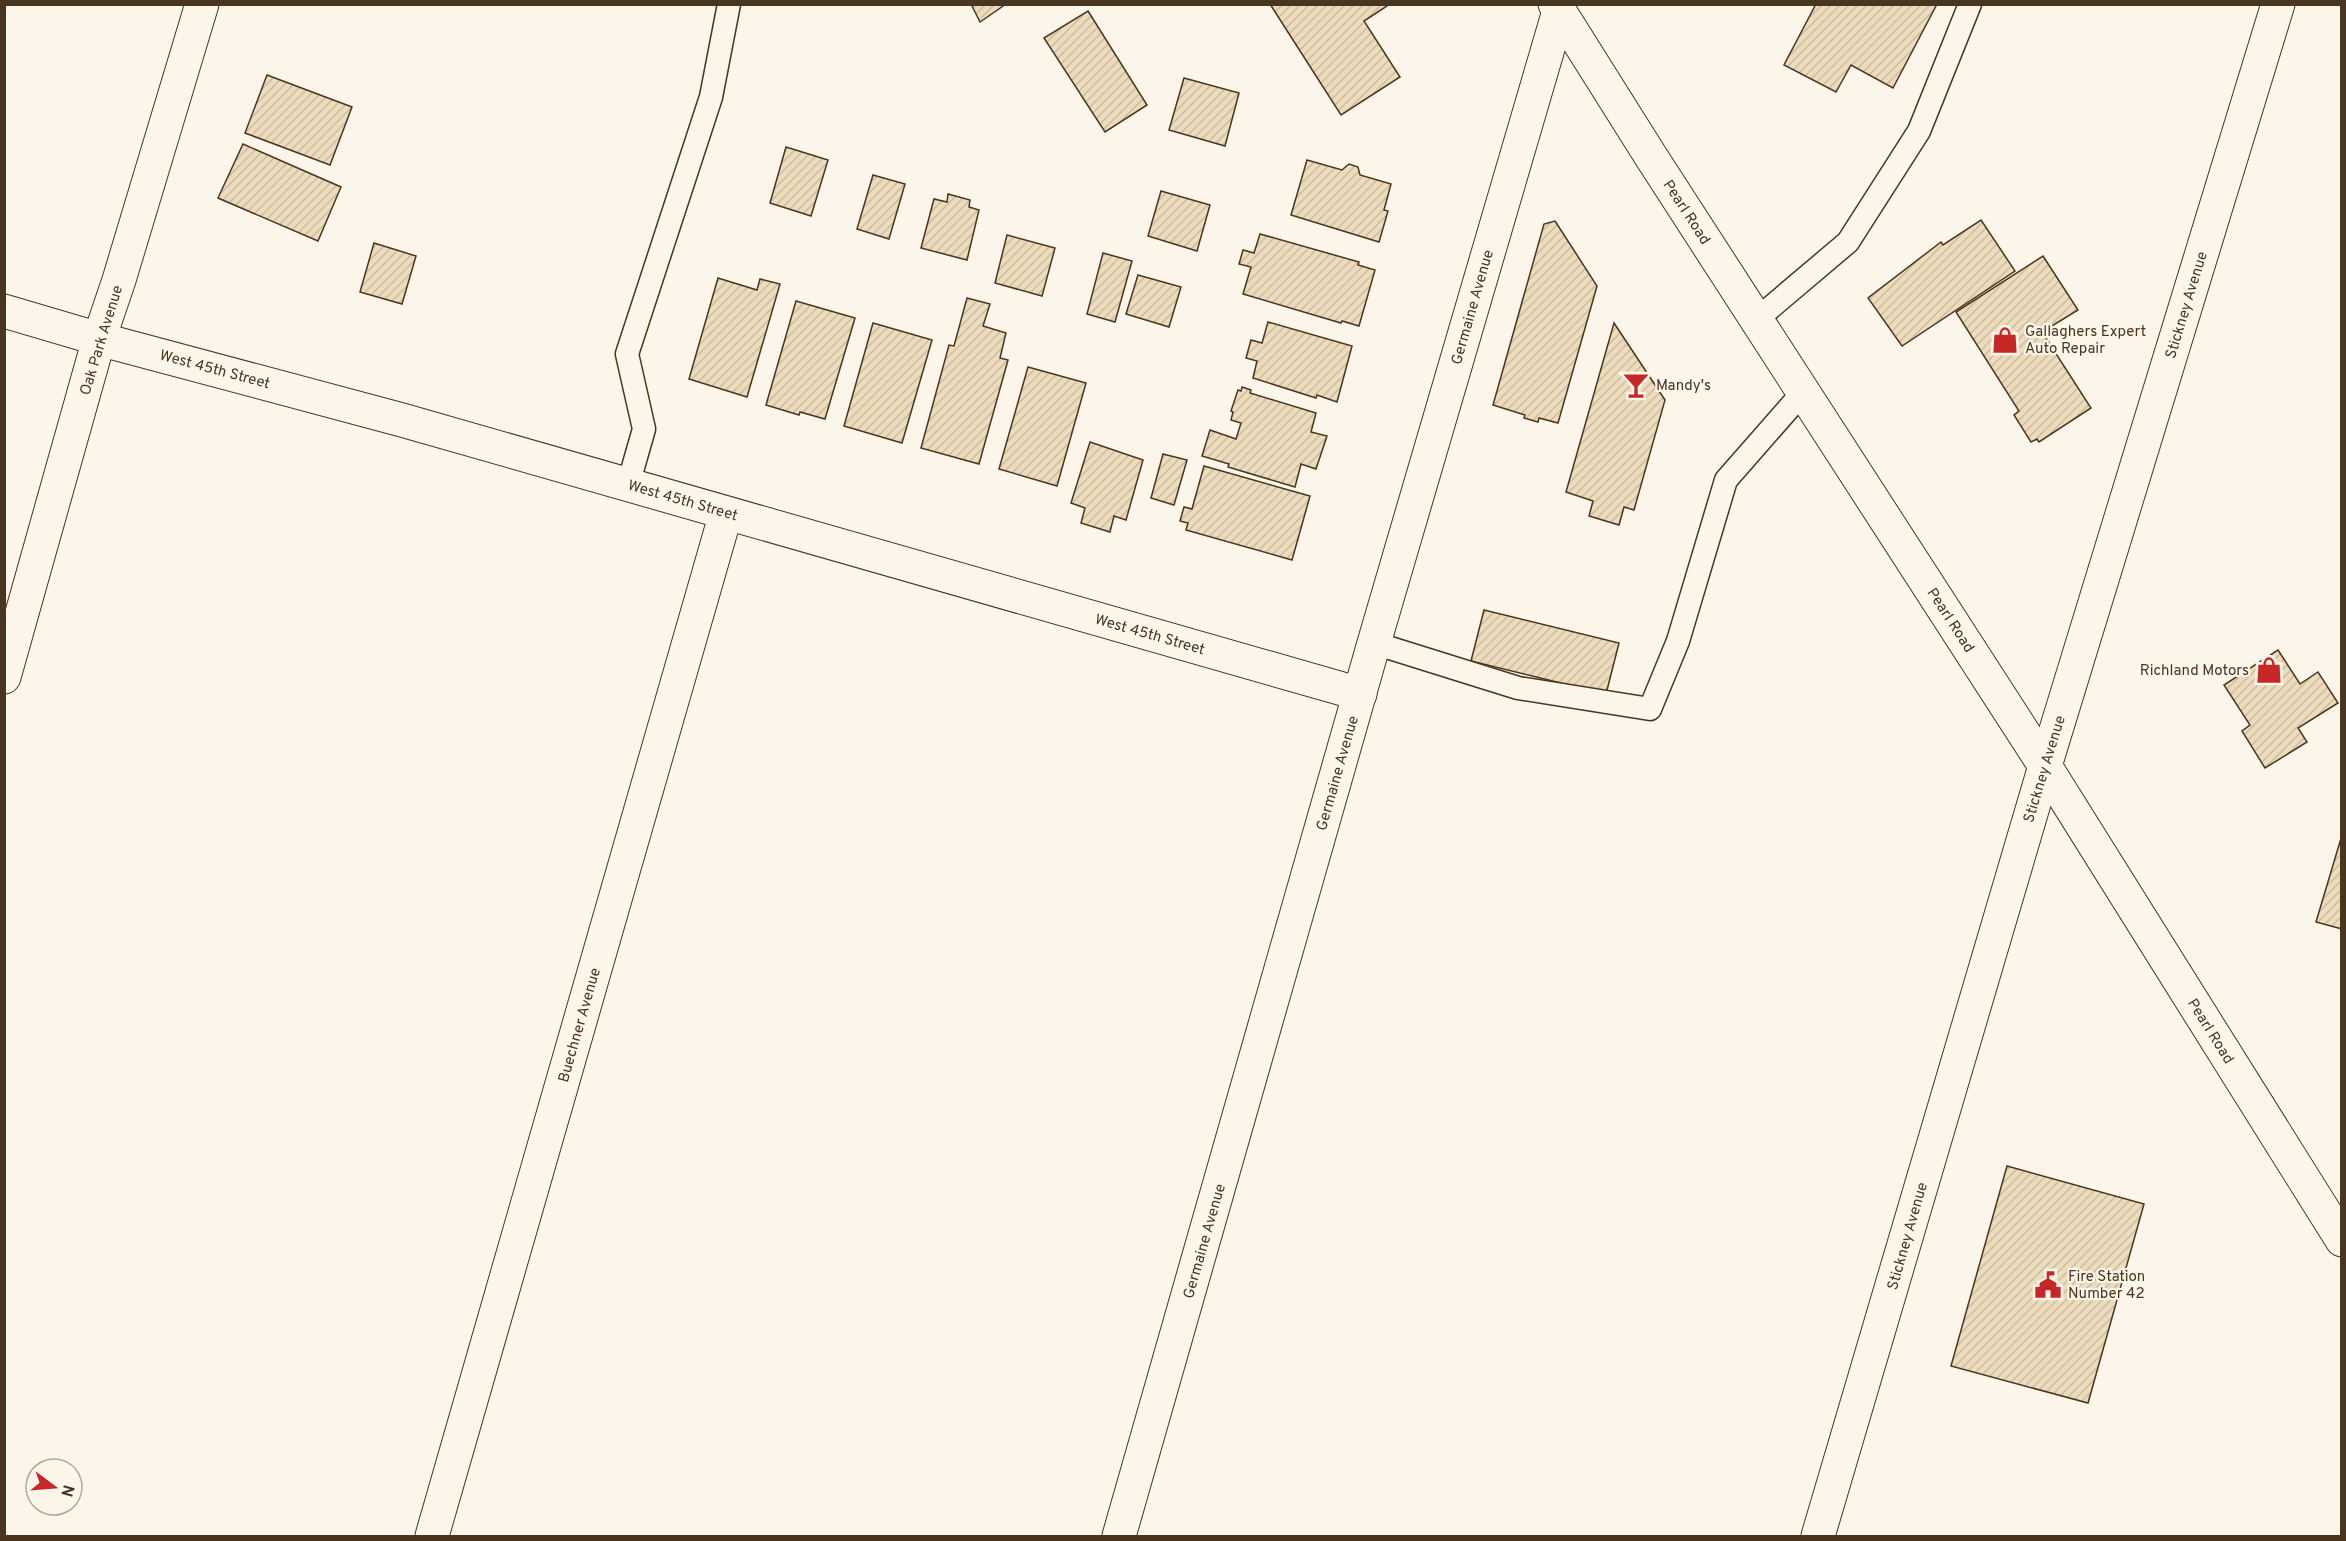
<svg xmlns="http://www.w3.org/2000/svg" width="2346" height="1541" viewBox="0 0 2346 1541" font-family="Overpass,sans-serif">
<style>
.building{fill:url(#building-hatch);stroke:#4a3520;stroke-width:1.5}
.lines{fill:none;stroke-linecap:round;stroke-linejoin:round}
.lane-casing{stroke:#4a3520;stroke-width:25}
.street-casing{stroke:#4a3520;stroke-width:35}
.primary-casing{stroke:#4a3520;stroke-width:35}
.lane{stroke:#fbf6e9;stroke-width:22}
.street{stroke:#fbf6e9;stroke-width:33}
.primary{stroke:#fbf6e9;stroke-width:33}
.labels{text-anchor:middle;stroke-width:4.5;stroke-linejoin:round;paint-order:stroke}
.street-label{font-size:15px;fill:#4a3520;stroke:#fbf6e9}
.poi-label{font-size:15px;fill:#4a3520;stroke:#fbf6e9;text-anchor:start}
</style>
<defs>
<pattern id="building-hatch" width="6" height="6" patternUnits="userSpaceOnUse" patternTransform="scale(1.5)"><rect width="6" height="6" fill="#ecdcbc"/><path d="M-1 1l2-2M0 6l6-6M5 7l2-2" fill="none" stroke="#ccbda1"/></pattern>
</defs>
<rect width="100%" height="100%" fill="#fbf6e9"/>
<g class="building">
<path d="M971 4H1006L980 22Z"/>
<path d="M1270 4H1390L1364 21 1400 77 1341 115Z"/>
<path d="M1816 4H1937L1893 88 1851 65 1836 92 1784 65Z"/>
<path d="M1088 11 1147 105 1105 132 1044 38Z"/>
<path d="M267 75 352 107 330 165 245 133Z"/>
<path d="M1184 78 1239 93 1225 146 1169 130Z"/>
<path d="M243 144 341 187 318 241 218 198Z"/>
<path d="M786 147 828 160 811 216 770 203Z"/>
<path d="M1307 160 1342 170 1349 164 1358 167 1360 175 1391 184 1384 210 1388 211 1379 242 1291 215Z"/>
<path d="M873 175 905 184 889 239 857 229Z"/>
<path d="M1161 191 1210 205 1197 251 1148 236Z"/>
<path d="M948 194 970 200 969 207 979 210 967 260 921 248 934 199 947 202Z"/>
<path d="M1981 220 2015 271 1902 346 1868 298 1941 242 1943 245Z"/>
<path d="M1555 221 1597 286 1558 423 1539 418 1538 422 1524 418 1525 415 1493 405 1544 224Z"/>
<path d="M1260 234 1359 262 1358 265 1375 270 1359 326 1342 321 1341 323 1243 294 1251 267 1239 264 1243 250 1254 253Z"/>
<path d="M1007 235 1055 248 1042 296 995 283Z"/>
<path d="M374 243 416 256 402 304 360 292Z"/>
<path d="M1103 253 1132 261 1115 322 1087 314Z"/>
<path d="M2043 256 2078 310 2042 332 2091 408 2039 442 2037 439 2031 442 2014 415 2019 411 1956 312Z"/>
<path d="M1138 275 1181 287 1169 327 1126 314Z"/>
<path d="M718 278 757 290 760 279 780 284 747 397 689 379Z"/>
<path d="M967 298 990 304 983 326 1006 333 1000 358 1008 360 979 464 921 448 949 345 954 346Z"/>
<path d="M796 301 855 318 825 419 800 412 799 415 766 405Z"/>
<path d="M1268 322 1352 346 1337 402 1317 395 1316 398 1253 378 1257 361 1246 358 1251 340 1262 343Z"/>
<path d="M873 323 932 340 902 443 844 426Z"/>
<path d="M1614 323 1665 400 1634 510 1624 507 1619 525 1589 516 1593 501 1566 492Z"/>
<path d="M1028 367 1086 383 1057 486 999 469Z"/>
<path d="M1242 387 1251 390 1250 393 1316 413 1311 432 1327 436 1316 469 1301 464 1295 487 1228 467 1229 464 1202 456 1210 430 1236 439 1241 423 1231 420 1233 412 1231 411 1238 390 1241 391Z"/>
<path d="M1090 442 1143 460 1126 520 1114 516 1110 532 1081 523 1085 508 1071 503Z"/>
<path d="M1163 454 1187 460 1174 505 1151 498Z"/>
<path d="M1204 466 1310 496 1292 560 1186 530 1188 523 1180 521 1184 507 1192 509Z"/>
<path d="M1484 610 1619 643 1606 694 1471 661Z"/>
<path d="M2278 650 2300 684 2318 672 2338 703 2298 728 2307 742 2265 768 2242 731 2250 725 2224 685Z"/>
<path d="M2342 835V929L2316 922Z"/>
<path d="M2007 1166 2144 1204 2088 1403 1951 1366Z"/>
</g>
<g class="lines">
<defs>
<g id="lane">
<path d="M1757 319 1848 242 1919 131 1970 4"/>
<path d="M628 485 644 429 627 354 711 97 729 4"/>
<path d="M1374 643 1518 688 1650 709 1678 641 1726 480 1804 391"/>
</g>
<g id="street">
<path d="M4 311 99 339 402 420 1360 694"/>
<path d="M4 677 99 339 119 280 202 4"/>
<path d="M432 1536 726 513"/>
<path d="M1119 1536 1374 643 1559 11"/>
<path d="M1818 1536 2045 766 2278 4"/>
</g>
<path id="primary" d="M1555 4 1650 155 2045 766 2342 1240"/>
</defs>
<use href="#lane" class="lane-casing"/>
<use href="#street" class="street-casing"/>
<use href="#primary" class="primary-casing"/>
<use href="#lane" class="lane"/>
<use href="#street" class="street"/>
<use href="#primary" class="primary"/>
</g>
<defs>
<symbol id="shop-bare" viewBox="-9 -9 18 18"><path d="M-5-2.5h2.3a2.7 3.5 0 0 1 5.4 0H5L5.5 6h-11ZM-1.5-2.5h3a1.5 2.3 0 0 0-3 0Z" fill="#c62828" stroke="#fbf6e9" stroke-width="2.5" paint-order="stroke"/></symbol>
<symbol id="bar-bare" viewBox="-9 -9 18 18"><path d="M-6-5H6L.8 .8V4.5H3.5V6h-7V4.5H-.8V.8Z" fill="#c62828" stroke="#fbf6e9" stroke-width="2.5" paint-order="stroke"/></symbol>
<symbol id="civic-bare" viewBox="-9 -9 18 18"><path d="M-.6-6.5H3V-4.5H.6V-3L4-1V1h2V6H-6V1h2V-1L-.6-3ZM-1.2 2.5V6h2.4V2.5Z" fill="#c62828" stroke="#fbf6e9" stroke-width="2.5" paint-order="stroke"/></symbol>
</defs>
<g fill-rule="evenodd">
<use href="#shop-bare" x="1986" y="321" width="38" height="38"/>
<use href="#bar-bare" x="1617" y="366" width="38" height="38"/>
<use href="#shop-bare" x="2250" y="651" width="38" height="38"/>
<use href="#civic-bare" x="2029" y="1266" width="38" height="38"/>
</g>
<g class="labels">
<g class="street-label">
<text transform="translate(1687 212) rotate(57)" y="5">Pearl Road</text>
<text transform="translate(2186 305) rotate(-73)" y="5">Stickney Avenue</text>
<text transform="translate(1472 307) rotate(-74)" y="5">Germaine Avenue</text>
<text transform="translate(101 340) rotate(-73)" y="5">Oak Park Avenue</text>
<text transform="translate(215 369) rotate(15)" y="5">West 45th Street</text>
<text transform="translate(683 500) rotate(16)" y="5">West 45th Street</text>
<text transform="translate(1951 620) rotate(57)" y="5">Pearl Road</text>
<text transform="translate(1150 634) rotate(16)" y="5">West 45th Street</text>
<text transform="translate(2044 769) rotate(-73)" y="5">Stickney Avenue</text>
<text transform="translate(1337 773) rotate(-74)" y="5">Germaine Avenue</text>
<text transform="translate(579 1025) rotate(-74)" y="5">Buechner Avenue</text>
<text transform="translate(2211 1031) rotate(58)" y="5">Pearl Road</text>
<text transform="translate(1907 1236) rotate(-74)" y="5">Stickney Avenue</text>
<text transform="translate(1204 1241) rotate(-74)" y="5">Germaine Avenue</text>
</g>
<g class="poi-label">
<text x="2025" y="336">Gallaghers Expert<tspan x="2025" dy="17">Auto Repair</tspan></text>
<text x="1656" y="390">Mandy's</text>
<text x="2249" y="675" text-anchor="end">Richland Motors</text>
<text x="2068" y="1281">Fire Station<tspan x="2068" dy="17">Number 42</tspan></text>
</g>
</g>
<rect width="2346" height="1541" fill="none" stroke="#4a3520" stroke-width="12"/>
<g transform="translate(54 1487) rotate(106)"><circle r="28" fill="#fbf6e9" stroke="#b4a999" stroke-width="1.5"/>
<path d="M0-4.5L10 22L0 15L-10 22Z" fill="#c62828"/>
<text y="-9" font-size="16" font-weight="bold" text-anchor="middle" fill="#4a3520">N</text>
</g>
</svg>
